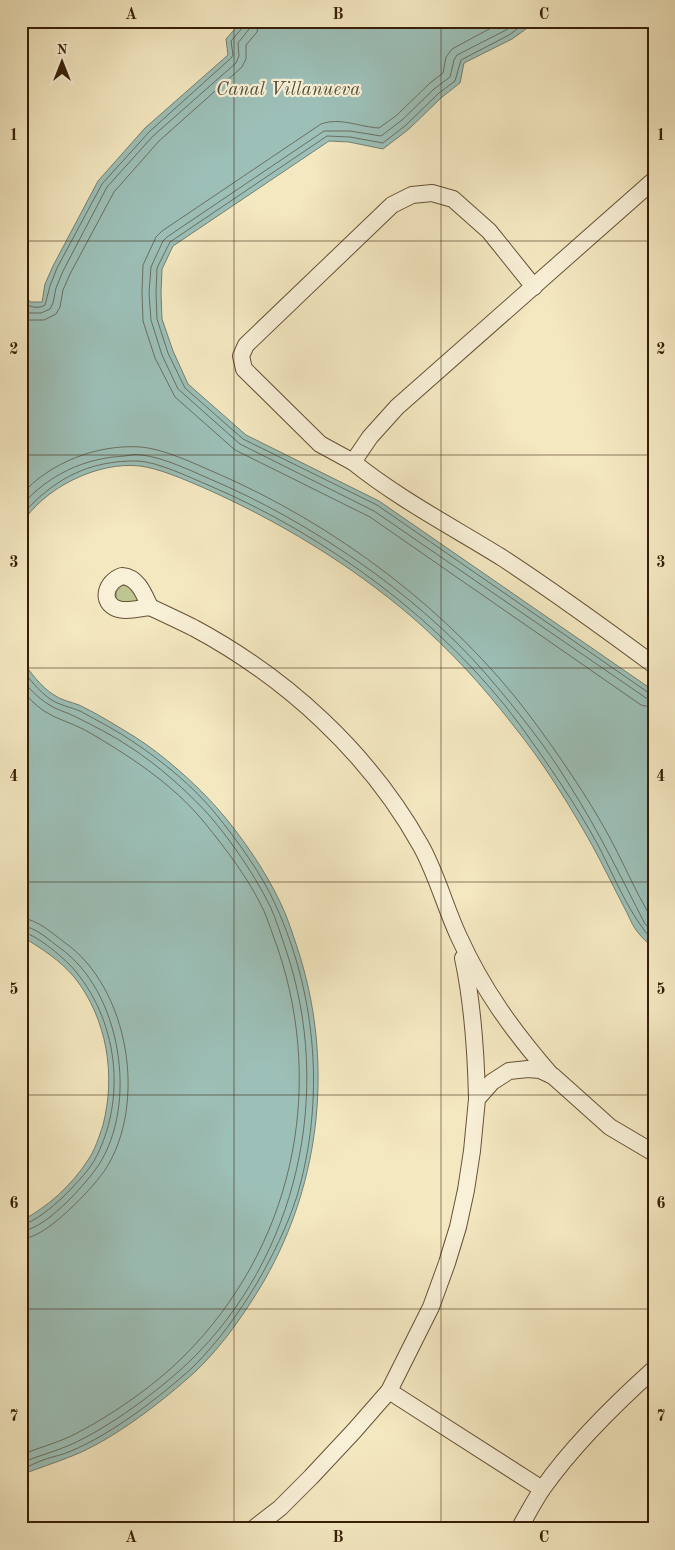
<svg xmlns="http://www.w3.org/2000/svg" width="675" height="1550" viewBox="0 0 675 1550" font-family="'Old Standard TT',serif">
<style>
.green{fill:#bdc591;stroke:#7a724c}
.water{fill:#9cbfb7;stroke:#747f71}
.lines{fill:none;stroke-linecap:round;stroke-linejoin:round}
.shore{stroke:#6a6f5f;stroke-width:1}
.minor-casing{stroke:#675136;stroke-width:18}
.minor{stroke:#f8f0d7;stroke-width:16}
.grid{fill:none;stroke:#381f07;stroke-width:1;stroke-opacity:0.55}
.labels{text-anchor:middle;stroke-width:4.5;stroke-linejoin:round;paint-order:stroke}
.water-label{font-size:19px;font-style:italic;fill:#564f3c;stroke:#f8f0d7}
.neatline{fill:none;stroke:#381f07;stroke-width:2}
.grid-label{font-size:16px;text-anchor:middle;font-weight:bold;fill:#381f07}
</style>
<rect width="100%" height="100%" fill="#f4e8c1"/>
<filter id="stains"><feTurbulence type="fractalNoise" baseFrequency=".004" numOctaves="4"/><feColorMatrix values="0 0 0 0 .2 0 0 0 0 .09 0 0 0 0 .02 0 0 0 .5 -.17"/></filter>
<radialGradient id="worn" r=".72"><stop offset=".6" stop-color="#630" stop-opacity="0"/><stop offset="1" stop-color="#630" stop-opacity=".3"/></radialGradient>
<path class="green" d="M128 584 138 599 137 603 130 607 116 599V592L121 586Z"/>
<g class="water">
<path d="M242 21H537L512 39 464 63 460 83 442 97 409 129 383 149 349 142 329 141 173 246 162 269 161 293 162 319 173 351 188 384 246 435 379 501 654 691V949C648 943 641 937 636 930 631 923 628 914 624 907 613 886 603 865 592 845 569 804 543 762 513 725 483 686 450 650 412 617 350 564 277 520 202 487 183 479 161 469 140 466 98 461 43 488 21 525V296L31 302H42L45 284 53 266 98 181 145 128 228 55 226 39Z"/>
<path d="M21 659C30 672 41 687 54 695 61 700 71 702 79 705 98 714 117 726 135 737 162 754 196 784 217 808 240 834 265 870 280 902 287 916 292 932 297 947 334 1058 322 1180 264 1281 245 1313 223 1345 196 1371 163 1401 113 1440 72 1456 55 1463 38 1468 21 1475V1221C48 1207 72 1185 88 1160 95 1150 99 1137 103 1125 116 1075 107 1019 75 978 60 960 41 948 21 936Z"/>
</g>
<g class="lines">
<g class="shore">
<path d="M504 21 452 49 446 57 443 73 430 83 397 115 379 128C360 127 340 117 321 124L162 231 156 237 143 265 142 293 143 321 155 358 175 397 235 450 370 517 641 705 654 708"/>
<path d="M518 21 506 30 457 55 454 60 450 77 434 89 402 120 381 136 350 131H324L167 237 163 241 151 267 149 293 151 320 162 355 178 389 240 444 374 511 646 698 654 700"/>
<path d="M528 21 509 35 461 60 455 81 439 93 406 125 383 143 350 137 327 136 170 242 157 268 156 293 157 319 168 353 185 388 243 439 377 505 649 693 654 694"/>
<path d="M21 302C29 306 37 310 45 305L50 286 57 268 102 184 149 132 231 58 233 55 231 41 244 26 245 21"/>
<path d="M21 309 29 313H41L50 309 53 303 56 288 63 271 107 187 153 136 236 63 239 56 238 43 249 29 251 21"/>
<path d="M21 318 28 320H44L56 314 60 307 63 290 70 274 114 192 159 141 242 67 246 59V45L257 32 259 21"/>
<path d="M21 495C50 462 98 444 141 447 164 449 193 463 214 472 335 524 451 611 530 716 559 755 587 796 610 838 620 857 629 876 639 896 644 904 648 914 654 922"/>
<path d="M21 506C48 475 84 458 125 456 130 455 136 454 142 455 165 458 189 470 210 479 307 520 416 593 486 674 516 709 546 746 570 786 598 830 621 877 645 924L654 933"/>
<path d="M21 516C53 479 89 460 138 461 158 462 189 477 208 485 326 535 443 621 520 725 548 764 575 803 598 845 615 878 629 915 654 942"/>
<path d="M21 668C29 679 39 691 50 699 59 705 70 707 80 711 98 721 118 731 135 743 163 762 193 786 215 813 237 840 262 874 276 906 317 996 325 1101 297 1196 287 1227 273 1255 257 1283 239 1313 218 1342 193 1367 160 1397 112 1434 71 1451 63 1455 54 1456 46 1459 37 1462 29 1466 21 1470"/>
<path d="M21 679C29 688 38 698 48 704 56 710 67 712 76 717 94 726 114 736 130 747 158 765 187 791 209 815 232 842 254 874 270 906 276 919 281 935 286 950 334 1092 298 1257 189 1362 157 1392 110 1427 70 1445 54 1452 37 1456 21 1463"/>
<path d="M21 690C28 697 35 705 44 711 56 719 72 723 85 730 128 755 172 783 204 822 226 849 249 879 264 911 269 923 273 936 278 949 326 1092 292 1248 184 1356 153 1387 108 1418 69 1437 54 1444 37 1448 21 1455"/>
<path d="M21 918C37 919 52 933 64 942 129 987 148 1104 105 1170 95 1184 82 1198 69 1210 57 1221 38 1238 21 1239"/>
<path d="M21 926C35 926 50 941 60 948 121 991 139 1104 98 1166 89 1179 77 1192 66 1203 55 1213 37 1230 21 1231"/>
<path d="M21 932C35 933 61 956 71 966 118 1018 128 1099 94 1161 86 1174 73 1187 62 1198 53 1206 34 1223 21 1225"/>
</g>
<defs>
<g id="minor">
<path d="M654 180 397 407 370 437 353 462C399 499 451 526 501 557 553 591 604 628 654 665"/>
<path d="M353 462 320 444 244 369 241 356 246 345 392 205 412 195 432 193 453 199 489 231 534 287"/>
<path d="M122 576C138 577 144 594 150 607 140 608 127 612 118 609 99 603 106 581 122 576Z"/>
<path d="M150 607C165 614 180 621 194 628 287 678 369 753 421 846 437 875 445 907 459 937 483 990 513 1031 551 1075"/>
<path d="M463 958C473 1005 476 1052 477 1099"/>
<path d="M389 1391 542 1489"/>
<path d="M253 1529 280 1508 311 1477 354 1431 389 1391 431 1307 447 1263 458 1227 466 1190 472 1151 477 1099 492 1082 509 1071 528 1069 540 1070 553 1076 610 1127 654 1153"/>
<path d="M519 1529C527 1515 534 1501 543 1488 574 1444 614 1405 654 1369"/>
</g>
</defs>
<use href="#minor" class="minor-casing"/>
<use href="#minor" class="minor"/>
</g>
<path class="grid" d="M234 21V1529M441 21V1529M21 241H654M21 455H654M21 668H654M21 882H654M21 1095H654M21 1309H654"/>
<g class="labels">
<g class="water-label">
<text x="288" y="95">Canal Villanueva</text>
</g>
</g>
<rect width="675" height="1550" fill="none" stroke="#f4e8c1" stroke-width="55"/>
<g transform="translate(62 62)" stroke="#f8f0d7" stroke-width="4" paint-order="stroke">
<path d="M0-4L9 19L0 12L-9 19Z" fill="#381f07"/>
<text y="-8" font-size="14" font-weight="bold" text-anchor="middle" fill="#381f07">N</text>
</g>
<rect x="28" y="28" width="620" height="1494" class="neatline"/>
<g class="grid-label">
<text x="131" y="19">A</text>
<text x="338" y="19">B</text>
<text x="544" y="19">C</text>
<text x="14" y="140">1</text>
<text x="661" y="140">1</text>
<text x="14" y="354">2</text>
<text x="661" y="354">2</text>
<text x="14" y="567">3</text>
<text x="661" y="567">3</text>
<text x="14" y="781">4</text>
<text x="661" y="781">4</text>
<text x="14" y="994">5</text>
<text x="661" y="994">5</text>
<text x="14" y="1208">6</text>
<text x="661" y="1208">6</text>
<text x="14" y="1421">7</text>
<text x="661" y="1421">7</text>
<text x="131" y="1542">A</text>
<text x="338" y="1542">B</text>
<text x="544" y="1542">C</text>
</g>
<rect width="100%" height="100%" filter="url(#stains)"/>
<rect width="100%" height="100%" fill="url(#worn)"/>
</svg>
